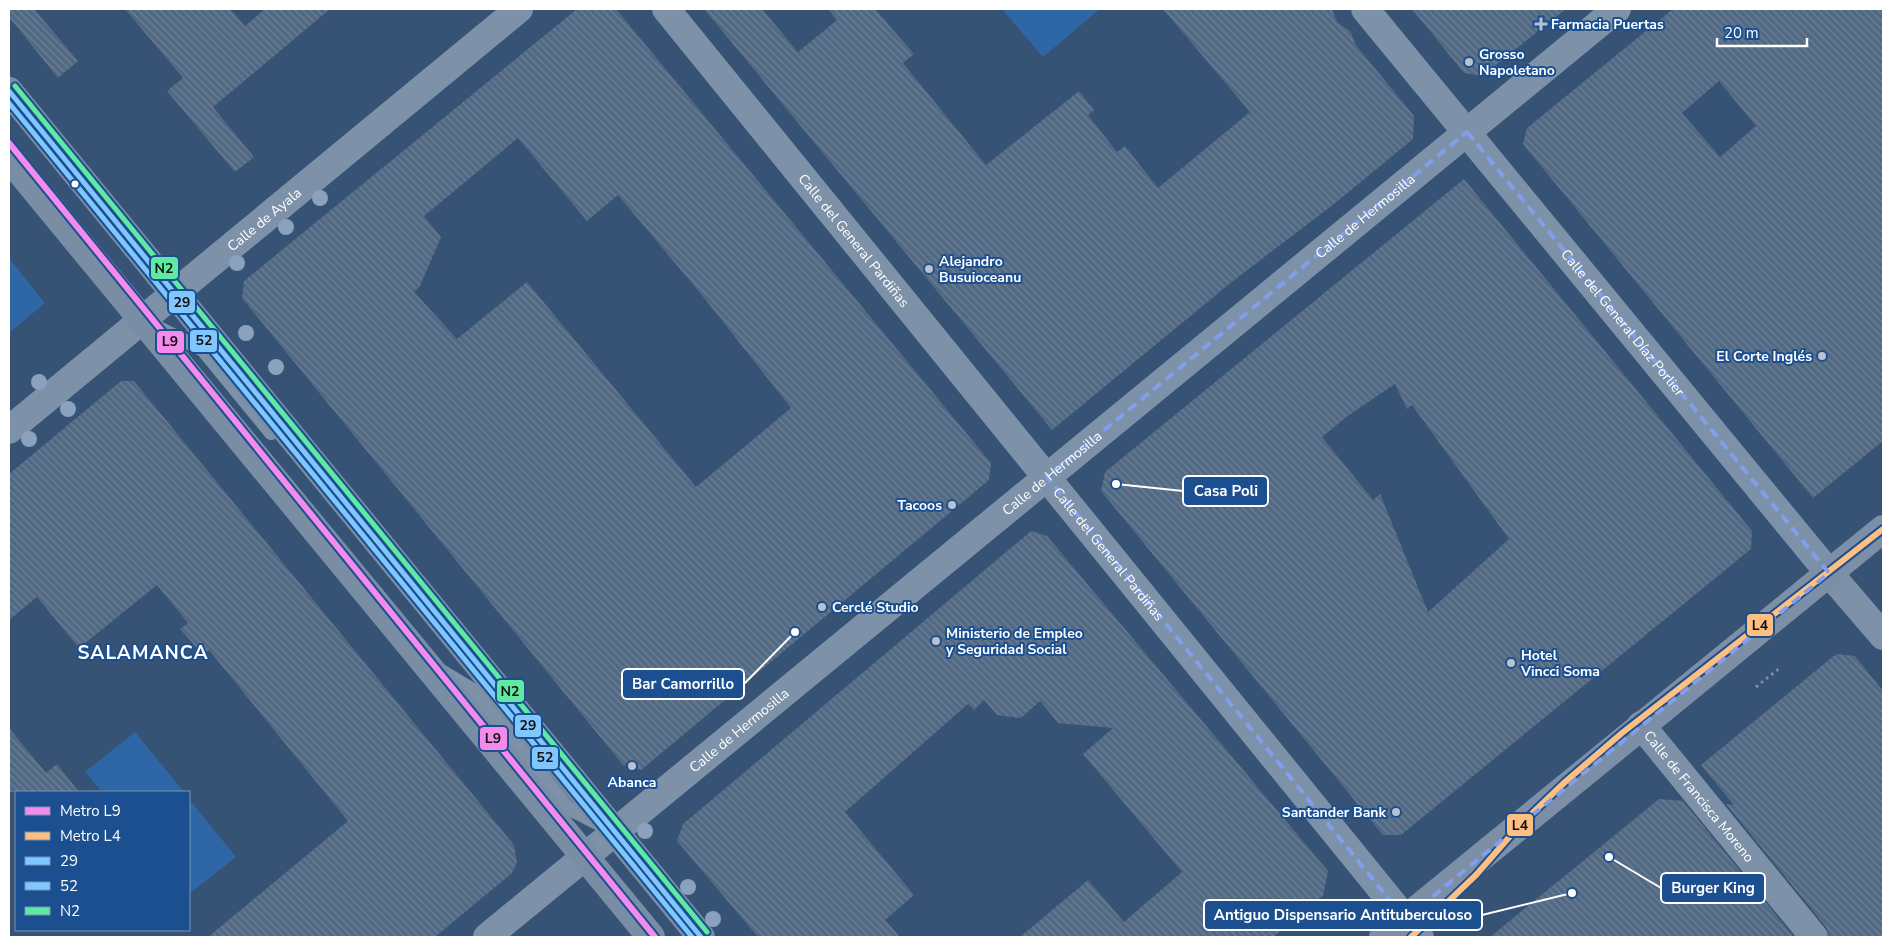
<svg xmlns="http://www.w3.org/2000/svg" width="1892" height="946" viewBox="0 0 1892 946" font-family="'Nunito Sans',sans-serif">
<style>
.pitch{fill:#2f66a5}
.building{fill:url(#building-back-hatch);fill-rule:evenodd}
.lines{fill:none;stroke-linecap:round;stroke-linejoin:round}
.path{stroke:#7d92a8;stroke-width:3;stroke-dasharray:2.5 4;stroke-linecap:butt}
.service{stroke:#7d92a8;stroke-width:14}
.minor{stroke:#7d92a8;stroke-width:28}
.secondary{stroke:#798da4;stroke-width:28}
.primary{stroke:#7d8ea7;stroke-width:28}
.bus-1-casing{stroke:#1b4f8f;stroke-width:9}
.bus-2-casing{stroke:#1b4f8f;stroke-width:9}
.bus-3-casing{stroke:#1b4f8f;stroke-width:9}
.bus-1{stroke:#80c6ff;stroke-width:5}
.bus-2{stroke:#80c6ff;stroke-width:5}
.bus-3{stroke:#60e9a3;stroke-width:5}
.metro-1-casing{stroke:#1b4f8f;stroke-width:10}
.metro-2-casing{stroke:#1b4f8f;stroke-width:10}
.metro-1{stroke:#f48beb;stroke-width:6}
.metro-2{stroke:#ffbf80;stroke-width:6}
.tree{fill:#8aa2be}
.marked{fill:none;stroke:#839eea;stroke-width:4;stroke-dasharray:10 6;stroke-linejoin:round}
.poi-dot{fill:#b9c2ce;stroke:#1b4f8f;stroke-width:2}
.bus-dot{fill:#fff;stroke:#1b4f8f;stroke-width:2}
.labels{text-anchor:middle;stroke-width:4;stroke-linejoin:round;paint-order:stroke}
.poi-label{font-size:14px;font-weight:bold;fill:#fff;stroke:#1b4f8f;text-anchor:start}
.street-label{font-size:14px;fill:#fff;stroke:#1b4f8f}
.district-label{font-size:19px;font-weight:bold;letter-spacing:1px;fill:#fff;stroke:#1b4f8f}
.leader{fill:none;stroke:#fff;stroke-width:2}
.callout-dot{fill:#fff;stroke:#1b4f8f;stroke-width:2}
.callout{fill:#1b4f8f;stroke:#fff;stroke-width:2}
.callout-label{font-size:15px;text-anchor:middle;font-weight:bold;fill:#fff}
.line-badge{stroke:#1b4f8f;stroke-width:2}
.pale-badge-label{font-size:14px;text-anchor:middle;font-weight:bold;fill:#111}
</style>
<defs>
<pattern id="building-back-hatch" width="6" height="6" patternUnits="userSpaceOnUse" patternTransform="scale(1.25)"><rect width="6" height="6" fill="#526984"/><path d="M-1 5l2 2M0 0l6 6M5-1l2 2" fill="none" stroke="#6c8096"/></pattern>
</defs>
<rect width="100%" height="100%" fill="#365274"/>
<g class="pitch">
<path d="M1002 9H1100L1043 57Z"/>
<path d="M9 258 45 303 9 333Z"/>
<path d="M135 732 184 792H102L85 772Z"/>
<path d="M189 799 236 857 189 894Z"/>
</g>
<g class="building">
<path d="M9 9H34L78 61 58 78 9 17Z"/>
<path d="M125 9H230L245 26 265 9H330L213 107 254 157 235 172 167 91 183 78Z"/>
<path d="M577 9H616L991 463 989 480 641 770 623 765 242 298 244 281ZM518 138 587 221 618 195 701 294 791 408 696 487 527 282 457 339 414 292 420 286 441 237 424 216Z"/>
<path d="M704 9H762L798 52 837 20 828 9H875L914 54 903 63 986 165 1079 91 1094 110 1088 115 1117 152 1125 146 1158 188 1250 112 1163 9H1332L1337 22 1351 32 1355 44 1414 116 1413 139 1334 204 1233 281 1052 430Z"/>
<path d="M1412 9H1566L1482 76 1464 73Z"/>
<path d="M1673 9H1883V441L1813 498 1523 144 1527 128ZM1719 81 1756 126 1720 157 1682 113Z"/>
<path d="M1464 179 1752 531 1751 549 1401 835H1383L1101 491 1105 472ZM1395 384 1407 409 1412 405 1509 539 1428 612 1380 494 1373 500 1322 437 1349 415Z"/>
<path d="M121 381H134L514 845 517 863 512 873 435 937H208L348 821 209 650 203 655 180 629 188 623 157 585 79 648 37 597 9 620V474Z"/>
<path d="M1031 531 1047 536 1328 871 1323 896 1273 937H1020L1088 880 1124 922 1182 872 1083 754 1113 728 1058 723 1040 701 1021 718 997 715 984 700 974 710 968 704 845 812 914 895 885 920 900 937H758L677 841 683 824Z"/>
<path d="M1836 654 1855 656 1883 691V937H1829L1826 927 1726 804 1734 805 1701 765Z"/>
<path d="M9 728 46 773 57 764 79 792H9Z"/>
<path d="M1659 799 1683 801 1794 937H1490Z"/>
</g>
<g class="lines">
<path class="path" d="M1756 687 1781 667"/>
<g class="service">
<path d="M157 327 203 350 271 433"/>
<path d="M443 672 473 690 568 808 601 825"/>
</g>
<g class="minor">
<path id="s1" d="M666 9 1420 937"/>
<path id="s2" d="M1365 9 1829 573 1883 636"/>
<path id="s3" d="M9 430 519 9"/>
<path id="s4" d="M1641 725 1814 937"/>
<path id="s5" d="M487 937 1617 9"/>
</g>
<g class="secondary">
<path d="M9 91 701 937"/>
<path d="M9 158 651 937"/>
</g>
<path class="primary" d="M1383 937 1883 529"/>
<defs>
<path id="bus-1" d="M9 91 701 937"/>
<path id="bus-2" d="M9 103 692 937"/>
<path id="bus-3" d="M15 86 707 932"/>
</defs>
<use href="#bus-1" class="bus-1-casing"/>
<use href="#bus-2" class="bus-2-casing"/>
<use href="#bus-3" class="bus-3-casing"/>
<use href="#bus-1" class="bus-1"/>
<use href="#bus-2" class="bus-2"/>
<use href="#bus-3" class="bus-3"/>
<defs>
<path id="metro-1" d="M9 143 655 937"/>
<path id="metro-2" d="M1411 937 1476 875 1519 826 1565 782 1622 733 1883 529"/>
</defs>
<use href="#metro-1" class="metro-1-casing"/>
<use href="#metro-2" class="metro-2-casing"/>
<use href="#metro-1" class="metro-1"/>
<use href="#metro-2" class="metro-2"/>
</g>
<g class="tree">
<circle cx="320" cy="198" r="8"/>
<circle cx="286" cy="227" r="8"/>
<circle cx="237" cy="263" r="8"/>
<circle cx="246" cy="333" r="8"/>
<circle cx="276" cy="367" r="8"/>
<circle cx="39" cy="382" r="8"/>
<circle cx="68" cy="409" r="8"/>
<circle cx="29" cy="439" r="8"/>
<circle cx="645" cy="831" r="8"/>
<circle cx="688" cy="887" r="8"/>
<circle cx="713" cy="919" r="8"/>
</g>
<path class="marked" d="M1467 132 1829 573 1405 919 1047 477Z"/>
<g class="poi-dot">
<path d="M1538.5 16.5h5v5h5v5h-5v5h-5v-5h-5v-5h5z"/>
<circle cx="1469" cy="62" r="5"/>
<circle cx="929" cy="269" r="5"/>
<circle cx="1822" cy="356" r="5"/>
<circle cx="952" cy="505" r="5"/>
<circle cx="822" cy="607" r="5"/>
<circle cx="936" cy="641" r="5"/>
<circle cx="1511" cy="663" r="5"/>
<circle cx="632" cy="766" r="5"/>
<circle cx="1396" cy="812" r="5"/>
</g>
<circle class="bus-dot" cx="75" cy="184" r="4.5"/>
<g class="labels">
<g class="poi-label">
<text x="1551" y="29">Farmacia Puertas</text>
<text x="1479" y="59">Grosso<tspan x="1479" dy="16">Napoletano</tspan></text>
<text x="939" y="266">Alejandro<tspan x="939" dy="16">Busuioceanu</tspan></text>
<text x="1812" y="361" text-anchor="end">El Corte Inglés</text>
<text x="942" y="510" text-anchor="end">Tacoos</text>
<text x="832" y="612">Cerclé Studio</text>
<text x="946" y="638">Ministerio de Empleo<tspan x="946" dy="16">y Seguridad Social</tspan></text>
<text x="1521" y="660">Hotel<tspan x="1521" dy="16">Vincci Soma</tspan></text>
<text x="632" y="787" text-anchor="middle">Abanca</text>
<text x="1386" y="817" text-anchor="end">Santander Bank</text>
</g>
<g class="street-label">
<text dy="5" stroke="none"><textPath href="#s5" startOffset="1136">Calle de Hermosilla</textPath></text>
<text dy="5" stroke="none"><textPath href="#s3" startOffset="331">Calle de Ayala</textPath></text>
<text dy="5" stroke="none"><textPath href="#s1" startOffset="298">Calle del General Pardiñas</textPath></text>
<text dy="5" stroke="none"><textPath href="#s2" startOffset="406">Calle del General Díaz Porlier</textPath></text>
<text dy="5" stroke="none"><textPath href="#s5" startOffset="731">Calle de Hermosilla</textPath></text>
<text dy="5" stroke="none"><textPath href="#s1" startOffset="702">Calle del General Pardiñas</textPath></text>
<text dy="5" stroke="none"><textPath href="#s5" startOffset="326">Calle de Hermosilla</textPath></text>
<text dy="5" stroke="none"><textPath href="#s4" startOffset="92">Calle de Francisca Moreno</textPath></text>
</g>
<g class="district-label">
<text x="143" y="659">SALAMANCA</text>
</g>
</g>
<path class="leader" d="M1116 484L1183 491M795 632L744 684M1609 857L1661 888M1572 893L1482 915"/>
<g class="callout-dot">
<circle cx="1116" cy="484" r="5"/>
<circle cx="795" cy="632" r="5"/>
<circle cx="1609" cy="857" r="5"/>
<circle cx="1572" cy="893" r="5"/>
</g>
<g class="callout">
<rect x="1183" y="476" width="85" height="30" rx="5"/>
<rect x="622" y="669" width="122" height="30" rx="5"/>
<rect x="1661" y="873" width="104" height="30" rx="5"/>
<rect x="1204" y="900" width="278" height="30" rx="5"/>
</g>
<g class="callout-label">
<text x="1226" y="496">Casa Poli</text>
<text x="683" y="689">Bar Camorrillo</text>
<text x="1713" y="893">Burger King</text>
<text x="1343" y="920">Antiguo Dispensario Antituberculoso</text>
</g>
<g class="line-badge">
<rect x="150" y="256" width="29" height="24" rx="5" fill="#60e9a3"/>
<rect x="168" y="290" width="28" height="24" rx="5" fill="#80c6ff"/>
<rect x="189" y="329" width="29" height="24" rx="5" fill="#80c6ff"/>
<rect x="156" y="330" width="29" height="24" rx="5" fill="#f48beb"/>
<rect x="1746" y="613" width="28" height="24" rx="5" fill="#ffbf80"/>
<rect x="496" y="679" width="29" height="24" rx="5" fill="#60e9a3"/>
<rect x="514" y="714" width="28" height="24" rx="5" fill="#80c6ff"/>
<rect x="479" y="726" width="29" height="25" rx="5" fill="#f48beb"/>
<rect x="531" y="746" width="28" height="24" rx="5" fill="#80c6ff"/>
<rect x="1506" y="813" width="28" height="24" rx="5" fill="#ffbf80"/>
</g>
<g class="pale-badge-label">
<text x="164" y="273">N2</text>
<text x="182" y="307">29</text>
<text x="204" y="345">52</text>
<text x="170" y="346">L9</text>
<text x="1760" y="630">L4</text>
<text x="510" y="696">N2</text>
<text x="528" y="730">29</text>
<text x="493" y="743">L9</text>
<text x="545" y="762">52</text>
<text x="1520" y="830">L4</text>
</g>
<rect width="1892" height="946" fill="none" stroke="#ffffff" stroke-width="20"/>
<rect x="15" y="791" width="175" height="140" fill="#1b4f8f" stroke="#7695bc"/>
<rect x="25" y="807" width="25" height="8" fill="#f48beb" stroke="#7695bc"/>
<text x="60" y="816" font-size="15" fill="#ffffff">Metro L9</text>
<rect x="25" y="832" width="25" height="8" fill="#ffbf80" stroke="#7695bc"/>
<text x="60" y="841" font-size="15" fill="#ffffff">Metro L4</text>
<rect x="25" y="857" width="25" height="8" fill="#80c6ff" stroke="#7695bc"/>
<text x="60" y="866" font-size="15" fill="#ffffff">29</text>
<rect x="25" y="882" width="25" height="8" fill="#80c6ff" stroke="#7695bc"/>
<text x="60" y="891" font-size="15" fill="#ffffff">52</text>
<rect x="25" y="907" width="25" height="8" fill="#60e9a3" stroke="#7695bc"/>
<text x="60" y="916" font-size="15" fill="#ffffff">N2</text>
<path d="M1717 38v8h90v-8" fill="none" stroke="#ffffff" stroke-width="2.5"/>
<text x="1724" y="38" font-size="15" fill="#ffffff" stroke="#1b4f8f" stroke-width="4" paint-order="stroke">20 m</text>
</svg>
